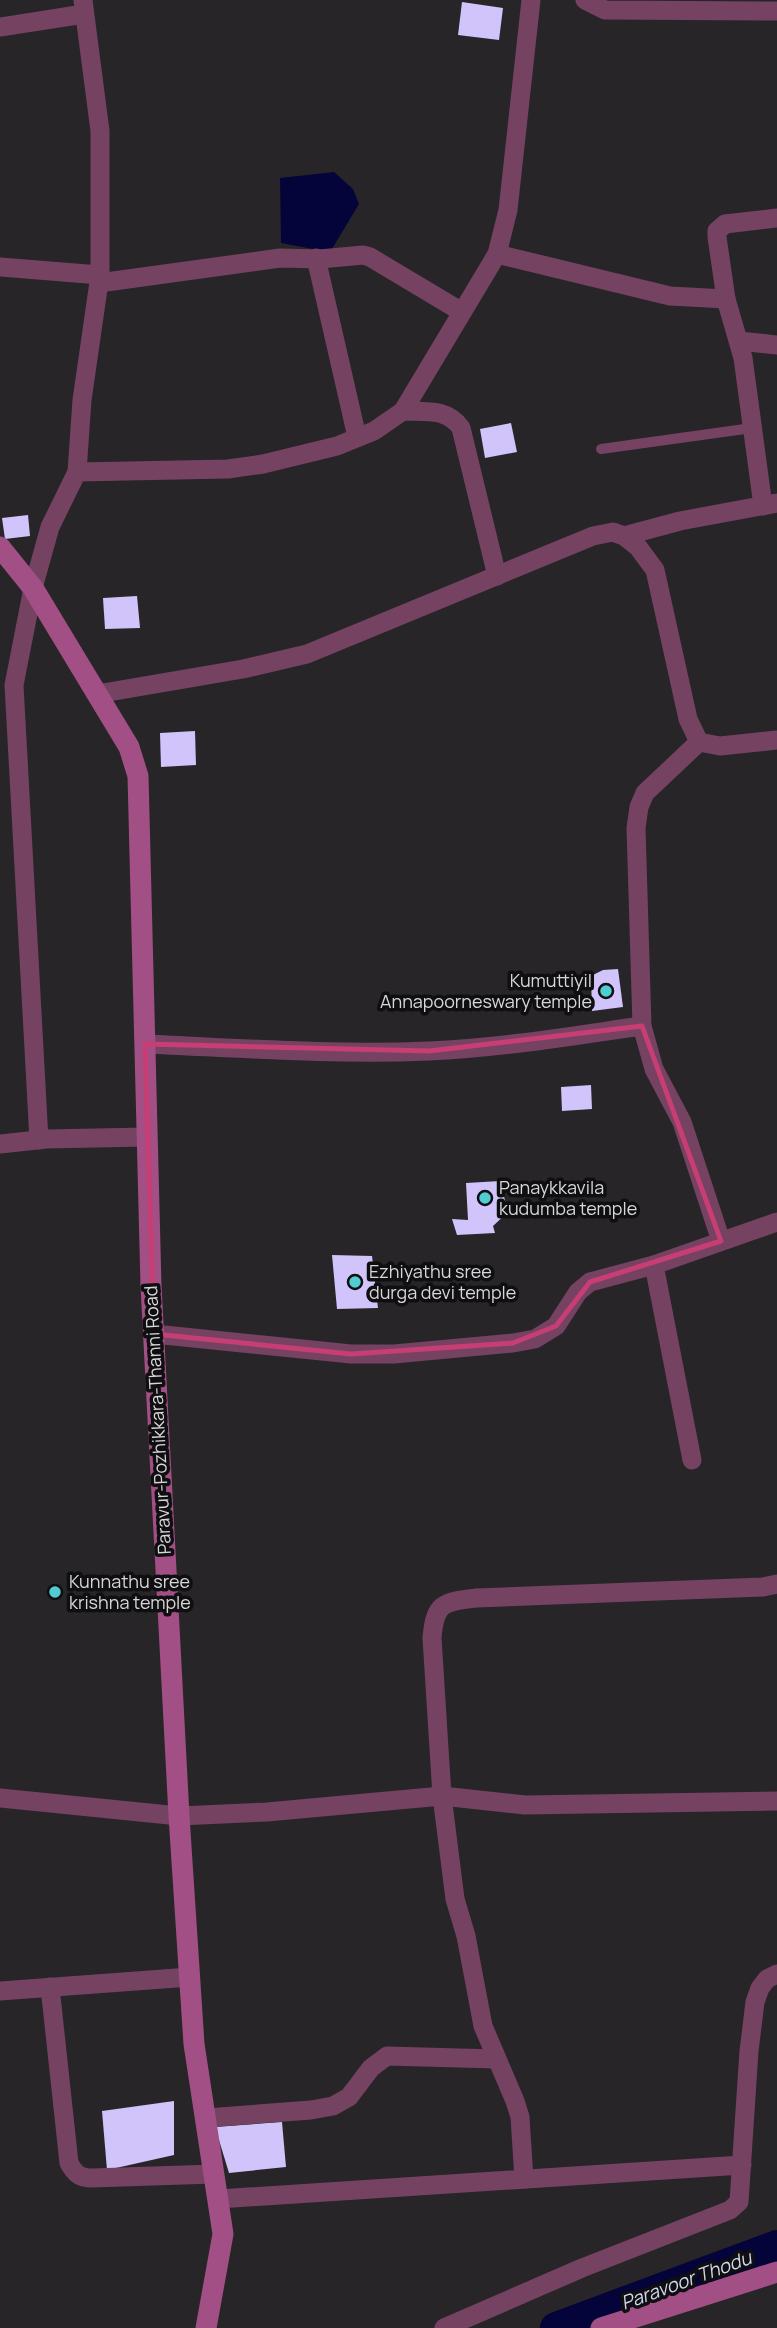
<svg xmlns="http://www.w3.org/2000/svg" width="777" height="2328" viewBox="0 0 777 2328" font-family="Manrope,sans-serif">
<style>
.water{fill:#05043a}
.lines{fill:none;stroke-linecap:round;stroke-linejoin:round}
.river{stroke:#05043a;stroke-width:32}
.building{fill:#d0c4fa}
.lane{stroke:#754262;stroke-width:10}
.street{stroke:#754262;stroke-width:19}
.secondary{stroke:#a14f84;stroke-width:21}
.marked{fill:none;stroke:#c63e74;stroke-width:5;stroke-linejoin:round}
.poi-dot{fill:#51ccd2;stroke:#0f0e10;stroke-width:2.5}
.labels{text-anchor:middle;stroke-width:7;stroke-linejoin:round;paint-order:stroke}
.poi-label{font-size:18px;fill:#d8d6d9;stroke:#0f0e10;text-anchor:start}
.street-label{font-size:18px;fill:#d8d6d9;stroke:#0f0e10}
.water-label{font-size:19px;font-style:italic;fill:#d0d8ed;stroke:#0f0e10}
</style>
<rect width="100%" height="100%" fill="#272528"/>
<path class="water" d="M334 172 353 189 359 204 332 249H313L281 243 280 178Z"/>
<g class="lines">
<path class="river" d="M556 2328 777 2246"/>
</g>
<g class="building">
<path d="M462 2 503 8 499 40 458 35Z"/>
<path d="M511 423 517 452 485 458 480 429Z"/>
<path d="M28 515 30 536 5 539 2 518Z"/>
<path d="M137 596 140 628 105 629 103 598Z"/>
<path d="M195 731 196 765 161 767 160 733Z"/>
<path d="M618 969 623 1007 592 1011 591 976 603 970Z"/>
<path d="M591 1085 592 1109 562 1111 561 1087Z"/>
<path d="M500 1181 508 1212 493 1226 495 1233 457 1235 452 1219 468 1220 466 1183Z"/>
<path d="M332 1255 372 1256 378 1308 337 1309Z"/>
<path d="M174 2101V2155L107 2170 102 2111Z"/>
<path d="M282 2122 286 2167 229 2173 215 2127Z"/>
</g>
<g class="lines">
<path class="lane" d="M601 449 752 428"/>
<g class="street">
<path d="M585 0 605 10 777 11"/>
<path d="M0 27 84 14"/>
<path d="M497 254 670 296 726 299"/>
<path d="M316 258 357 437"/>
<path d="M0 267 100 275"/>
<path d="M99 283 280 258 320 259 363 255 370 257 462 312"/>
<path d="M739 341 777 345"/>
<path d="M403 411C426 412 447 408 461 428L497 576"/>
<path d="M77 472 82 400 100 275V131L83 0"/>
<path d="M763 506 743 358 726 299 717 237V231L725 224 777 218"/>
<path d="M624 536 680 521 777 503"/>
<path d="M97 694 243 669 307 654 593 536 613 532 624 536 638 547 655 570 688 719 699 742 720 746 777 740"/>
<path d="M699 742 645 793 639 807 636 828 642 1026 654 1069 682 1122 721 1241"/>
<path d="M145 1044C240 1048 334 1055 429 1051 500 1048 571 1036 642 1026"/>
<path d="M39 1140 14 685 33 588 50 527 77 472 228 469 263 464 337 446 374 431 403 411 497 254 508 210 531 0"/>
<path d="M0 1144 46 1139 147 1137"/>
<path d="M654 1265 692 1460"/>
<path d="M154 1334 351 1354H394L513 1343 535 1339 556 1326 578 1292 590 1282 654 1265 777 1222"/>
<path d="M0 1798 179 1816 267 1812 442 1796 525 1805 777 1801"/>
<path d="M50 1987 69 2163C75 2174 80 2178 92 2178L214 2174"/>
<path d="M0 1991 190 1977"/>
<path d="M206 2118 311 2110 333 2106 349 2097 371 2068 387 2056 496 2059"/>
<path d="M524 2179 520 2117 515 2101 483 2026 466 1936 455 1899 442 1796 432 1638C435 1602 444 1602 476 1598L763 1587 777 1584"/>
<path d="M218 2199 742 2165"/>
<path d="M444 2328 582 2268 730 2210 739 2202 749 2051 755 2002 760 1988 767 1979 777 1974"/>
</g>
<g class="secondary">
<path d="M0 547 33 588 129 747 138 776 151 1286 179 1816 194 2044 223 2234 206 2328"/>
<path d="M601 2328 777 2272"/>
</g>
</g>
<path class="marked" d="M642 1026 721 1241 590 1282 556 1326 513 1343 351 1354 154 1334 145 1044 429 1051Z"/>
<g class="poi-dot">
<circle cx="606" cy="991" r="7"/>
<circle cx="485" cy="1198" r="7"/>
<circle cx="355" cy="1282" r="7"/>
<circle cx="55" cy="1592" r="7"/>
</g>
<g class="labels">
<g class="poi-label">
<text x="592" y="987" text-anchor="end">Kumuttiyil<tspan x="592" dy="21">Annapoorneswary temple</tspan></text>
<text x="499" y="1194">Panaykkavila<tspan x="499" dy="21">kudumba temple</tspan></text>
<text x="369" y="1278">Ezhiyathu sree<tspan x="369" dy="21">durga devi temple</tspan></text>
<text x="69" y="1588">Kunnathu sree<tspan x="69" dy="21">krishna temple</tspan></text>
</g>
<g class="street-label">
<text transform="translate(158 1420) rotate(-93)" y="6">Paravur-Pozhikkara-Thanni Road</text>
</g>
<g class="water-label">
<text transform="translate(686 2280) rotate(-20)" y="7">Paravoor Thodu</text>
</g>
</g>
</svg>
